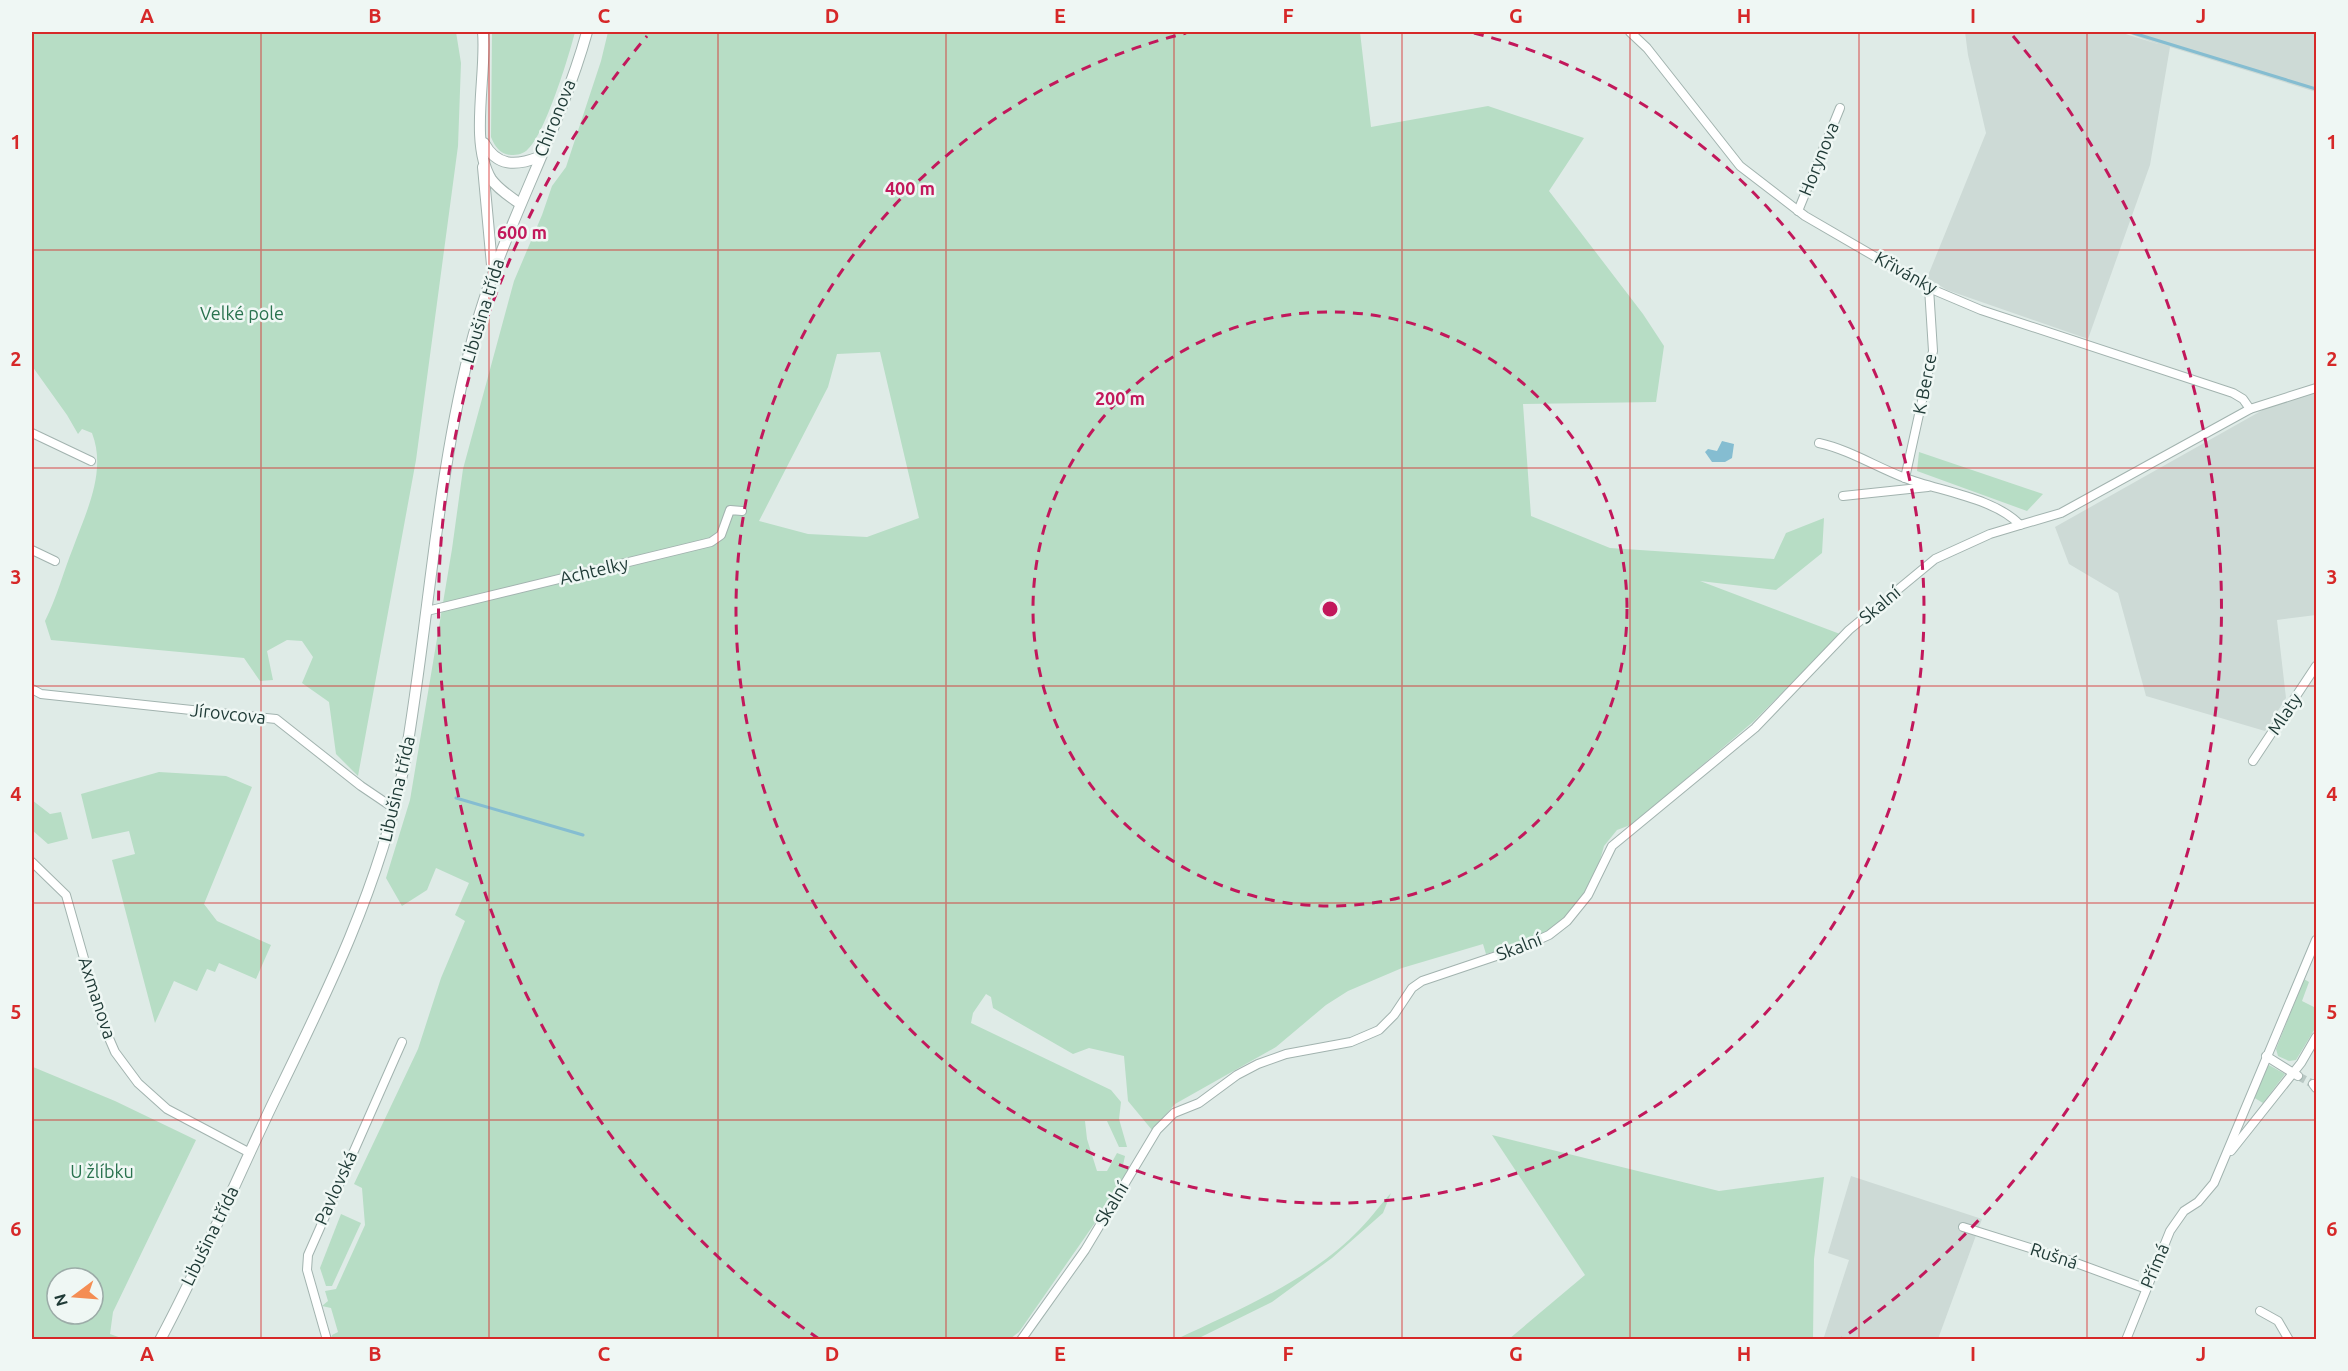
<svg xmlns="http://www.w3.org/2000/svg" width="2348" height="1371" viewBox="0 0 2348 1371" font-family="Ubuntu,sans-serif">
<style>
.built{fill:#cddad6}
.green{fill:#b7ddc5;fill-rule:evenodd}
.water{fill:#85bdd1}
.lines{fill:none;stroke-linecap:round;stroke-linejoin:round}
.stream{stroke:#85bdd1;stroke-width:3}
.minor-tunnel{stroke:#b9c8c4;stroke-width:8;stroke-dasharray:8 4;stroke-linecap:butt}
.minor-casing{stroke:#a2b3af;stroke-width:10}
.tertiary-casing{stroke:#a2b3af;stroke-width:12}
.minor{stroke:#fff;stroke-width:8}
.tertiary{stroke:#fff;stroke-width:10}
.grid{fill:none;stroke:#d62828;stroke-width:1.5;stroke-opacity:0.55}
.ring{fill:none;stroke:#c2185b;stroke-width:3;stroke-dasharray:10 8}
.labels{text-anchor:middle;stroke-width:5;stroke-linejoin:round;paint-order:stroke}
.street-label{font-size:18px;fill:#203b37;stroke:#eff7f4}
.park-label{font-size:18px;fill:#29724e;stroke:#eff7f4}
.centre{fill:#c2185b;stroke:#eff7f4;stroke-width:3}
.ring-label{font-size:18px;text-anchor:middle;font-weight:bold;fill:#c2185b;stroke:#eff7f4;stroke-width:5;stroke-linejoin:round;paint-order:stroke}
.neatline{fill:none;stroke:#d62828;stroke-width:2}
.grid-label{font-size:20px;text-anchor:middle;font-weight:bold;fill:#d62828}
</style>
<rect width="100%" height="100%" fill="#dfebe7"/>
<g class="built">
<path d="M1965 32H2119L2158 44 2124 32H2316V92L2170 47 2150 165 2088 339 1947 290 1927 278 1986 133 1968 55Z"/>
<path d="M2316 393V615L2277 620 2286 698 2265 731 2146 696 2118 593 2069 564 2055 527 2268 407Z"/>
<path d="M1851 1176 1982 1219 1938 1339 1823 1340 1849 1260 1828 1253Z"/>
</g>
<g class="green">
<path d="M32 32H456L461 63 458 146 416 460 358 776 336 754 329 702 302 683 313 657 302 641 287 640 267 651 273 680 260 681 244 658 51 640 45 621C57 597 63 573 73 548 86 512 107 472 92 433L82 429 78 434 67 415 32 366Z"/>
<path d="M492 32H575C569 56 545 134 528 149 524 154 517 155 511 155 500 154 495 147 491 137Z"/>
<path d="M608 32H1360L1371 127 1488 106 1584 138 1549 191 1643 314 1664 346 1656 402 1523 404 1531 516 1610 548 1774 559 1786 533 1824 518 1822 553 1776 590 1700 581 1840 634 1754 721 1633 824 1617 830 1604 846 1598 867 1574 912 1557 927 1518 945 1486 954 1483 944 1402 968 1348 991 1326 1005 1276 1047 1175 1104 1152 1130 1128 1101 1124 1056 1089 1048 1073 1054 993 1008 991 997 986 994 973 1013 971 1023 1111 1090 1121 1102 1119 1119 1127 1147H1119L1107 1121H1085L1087 1139 1097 1171H1107L1117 1153 1125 1156 1123 1165 1129 1170 1115 1194 1019 1332 1010 1339 331 1340 332 1335 338 1332 331 1308 322 1306 328 1301 325 1291 336 1289 365 1225 362 1188 354 1184 418 1049 441 978 465 921 455 915 469 883 436 868 427 890 402 906 386 878 410 800 452 549 463 469 514 281 542 215 552 186 566 167 601 61ZM880 352 919 518 867 537 808 534 759 521 828 387 837 354Z"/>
<path d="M1919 452 2043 494 2027 511 1917 471Z"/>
<path d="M159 772 226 776 252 787 204 904 217 921 271 945 256 979 219 963 215 972 207 969 197 991 174 981 155 1023 112 860 135 854 129 831 92 839 81 794Z"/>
<path d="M32 800 50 814 61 812 68 839 48 844 32 830Z"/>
<path d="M2304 979 2309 982 2302 1001 2316 1008V1027L2296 1060 2289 1061 2278 1056 2276 1049Z"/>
<path d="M2267 1064 2285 1074 2263 1103 2253 1097Z"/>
<path d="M33 1067 115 1101 196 1140 113 1312 110 1334 124 1339H32ZM57 1278H93V1314H57Z"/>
<path d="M1492 1135 1719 1191 1824 1177 1814 1259 1813 1339H1509L1585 1275Z"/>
<path d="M1391 1193 1383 1213 1332 1258 1272 1302 1197 1339H1177C1236 1311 1308 1281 1355 1234 1368 1222 1379 1206 1391 1193Z"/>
<path d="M341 1214 361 1223 332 1286H326L320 1268Z"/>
</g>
<path class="water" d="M1722 441 1734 444 1732 458 1725 462H1712L1705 452 1708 449 1717 451Z"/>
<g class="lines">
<g class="stream">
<path d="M2130 32 2316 89"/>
<path d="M456 798 583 835"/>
</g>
<path class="minor-tunnel" d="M2298 1076 2313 1084"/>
<defs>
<g id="minor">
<path d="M1630 32 1647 48 1740 166 1805 216 1929 288 1981 310 2233 393 2243 399 2250 409"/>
<path d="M1798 211 1840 108"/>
<path d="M32 433 91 461"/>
<path d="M1819 443C1850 450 1876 467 1905 478 1939 491 1995 498 2020 525L2061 513 2250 409 2316 388"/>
<path d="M1905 478 1933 351 1929 288"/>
<path d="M1843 496 1928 487"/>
<path d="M32 550 55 561"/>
<path d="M427 611 711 542 721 535 730 510 742 511"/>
<path d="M32 689 41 694 276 719 361 786 395 809"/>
<path d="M2253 761 2316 666"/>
<path d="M32 862 66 895 102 1022 115 1052 138 1083 167 1109 250 1153"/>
<path d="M2266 1056 2298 1076"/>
<path d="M2313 1084 2316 1088"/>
<path d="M2231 1151 2301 1063 2316 1037"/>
<path d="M1963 1227 2068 1260 2144 1288"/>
<path d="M2260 1311 2278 1321 2289 1340"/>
<path d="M327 1340 307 1270 308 1255 402 1042"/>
<path d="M1021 1340 1085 1250 1157 1130 1174 1113 1199 1103 1237 1075 1258 1064 1286 1054 1351 1042 1379 1030 1394 1015 1412 988 1422 981 1520 948 1549 935 1567 921 1588 895 1612 846 1755 728 1849 630 1935 559 1990 534 2020 525"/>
<path d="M2126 1340 2170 1231 2184 1211 2198 1202 2214 1183 2316 940"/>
</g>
<g id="tertiary">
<path d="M483 32C487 73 469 143 491 179 498 189 509 196 519 203"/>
<path d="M484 143C497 167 516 166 539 157"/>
<path d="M483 167 492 265"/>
<path d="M160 1340C202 1262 236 1180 274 1101 327 993 380 885 404 766 429 624 436 477 473 337 501 231 558 136 587 32"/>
</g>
</defs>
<use href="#minor" class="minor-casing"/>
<use href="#tertiary" class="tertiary-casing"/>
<use href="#minor" class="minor"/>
<use href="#tertiary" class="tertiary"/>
</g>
<path class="grid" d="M261 32V1340M489 32V1340M718 32V1340M946 32V1340M1174 32V1340M1402 32V1340M1630 32V1340M1859 32V1340M2087 32V1340M32 250H2316M32 468H2316M32 686H2316M32 903H2316M32 1120H2316"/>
<g class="ring">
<circle cx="1330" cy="609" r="297"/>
<path d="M1474 33A594 594 0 1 1 1186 33"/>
<path d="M819 1339A891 891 0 0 1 647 36M2013 36A891 891 0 0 1 1841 1339"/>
</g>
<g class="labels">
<g class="street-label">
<text transform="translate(555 118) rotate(-68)" y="6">Chironova</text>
<text transform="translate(1819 159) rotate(-68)" y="6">Horynova</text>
<text transform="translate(1906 273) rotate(29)" y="6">Křivánky</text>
<text transform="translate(483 311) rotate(-73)" y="6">Libušina třída</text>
<text transform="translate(1925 384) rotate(-79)" y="6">K Berce</text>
<text transform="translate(594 571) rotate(-13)" y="6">Achtelky</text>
<text transform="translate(1880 605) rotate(-40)" y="6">Skalní</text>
<text transform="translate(228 714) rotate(6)" y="6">Jírovcova</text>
<text transform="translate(2285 714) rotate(-56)" y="6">Mlaty</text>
<text transform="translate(397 789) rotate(-77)" y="6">Libušina třída</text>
<text transform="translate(1519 947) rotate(-21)" y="6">Skalní</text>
<text transform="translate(97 998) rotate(72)" y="6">Axmanova</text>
<text transform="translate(336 1188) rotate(-66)" y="6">Pavlovská</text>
<text transform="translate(1112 1204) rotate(-59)" y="6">Skalní</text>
<text transform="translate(210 1236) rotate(-64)" y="6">Libušina třída</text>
<text transform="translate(2054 1256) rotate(18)" y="6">Rušná</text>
<text transform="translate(2155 1266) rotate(-67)" y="6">Přímá</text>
</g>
<g class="park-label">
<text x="242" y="320">Velké pole</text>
<text x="102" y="1178">U žlíbku</text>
</g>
</g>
<circle cx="1330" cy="609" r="9" class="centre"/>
<g class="ring-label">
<text x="910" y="195">400 m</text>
<text x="522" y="239">600 m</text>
<text x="1120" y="405">200 m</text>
</g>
<rect width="2348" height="1371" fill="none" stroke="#eff7f4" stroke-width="66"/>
<g transform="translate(75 1296) rotate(254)"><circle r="28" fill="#eff7f4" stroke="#9caca8" stroke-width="1.5"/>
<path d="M0-4.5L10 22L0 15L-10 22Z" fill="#f48d53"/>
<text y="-9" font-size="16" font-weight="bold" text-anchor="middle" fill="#203b37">N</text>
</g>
<rect x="33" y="33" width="2282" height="1305" class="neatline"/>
<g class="grid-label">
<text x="147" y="23">A</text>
<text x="375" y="23">B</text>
<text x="604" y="23">C</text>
<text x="832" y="23">D</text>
<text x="1060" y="23">E</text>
<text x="1288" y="23">F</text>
<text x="1516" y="23">G</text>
<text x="1744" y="23">H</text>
<text x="1973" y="23">I</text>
<text x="2201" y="23">J</text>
<text x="16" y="149">1</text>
<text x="2332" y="149">1</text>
<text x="16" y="366">2</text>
<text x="2332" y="366">2</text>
<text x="16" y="584">3</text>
<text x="2332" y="584">3</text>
<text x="16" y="801">4</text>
<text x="2332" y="801">4</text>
<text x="16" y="1019">5</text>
<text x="2332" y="1019">5</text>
<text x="16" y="1236">6</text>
<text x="2332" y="1236">6</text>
<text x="147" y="1361">A</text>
<text x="375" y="1361">B</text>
<text x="604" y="1361">C</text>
<text x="832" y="1361">D</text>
<text x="1060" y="1361">E</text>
<text x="1288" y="1361">F</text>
<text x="1516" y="1361">G</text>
<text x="1744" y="1361">H</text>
<text x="1973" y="1361">I</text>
<text x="2201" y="1361">J</text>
</g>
</svg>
